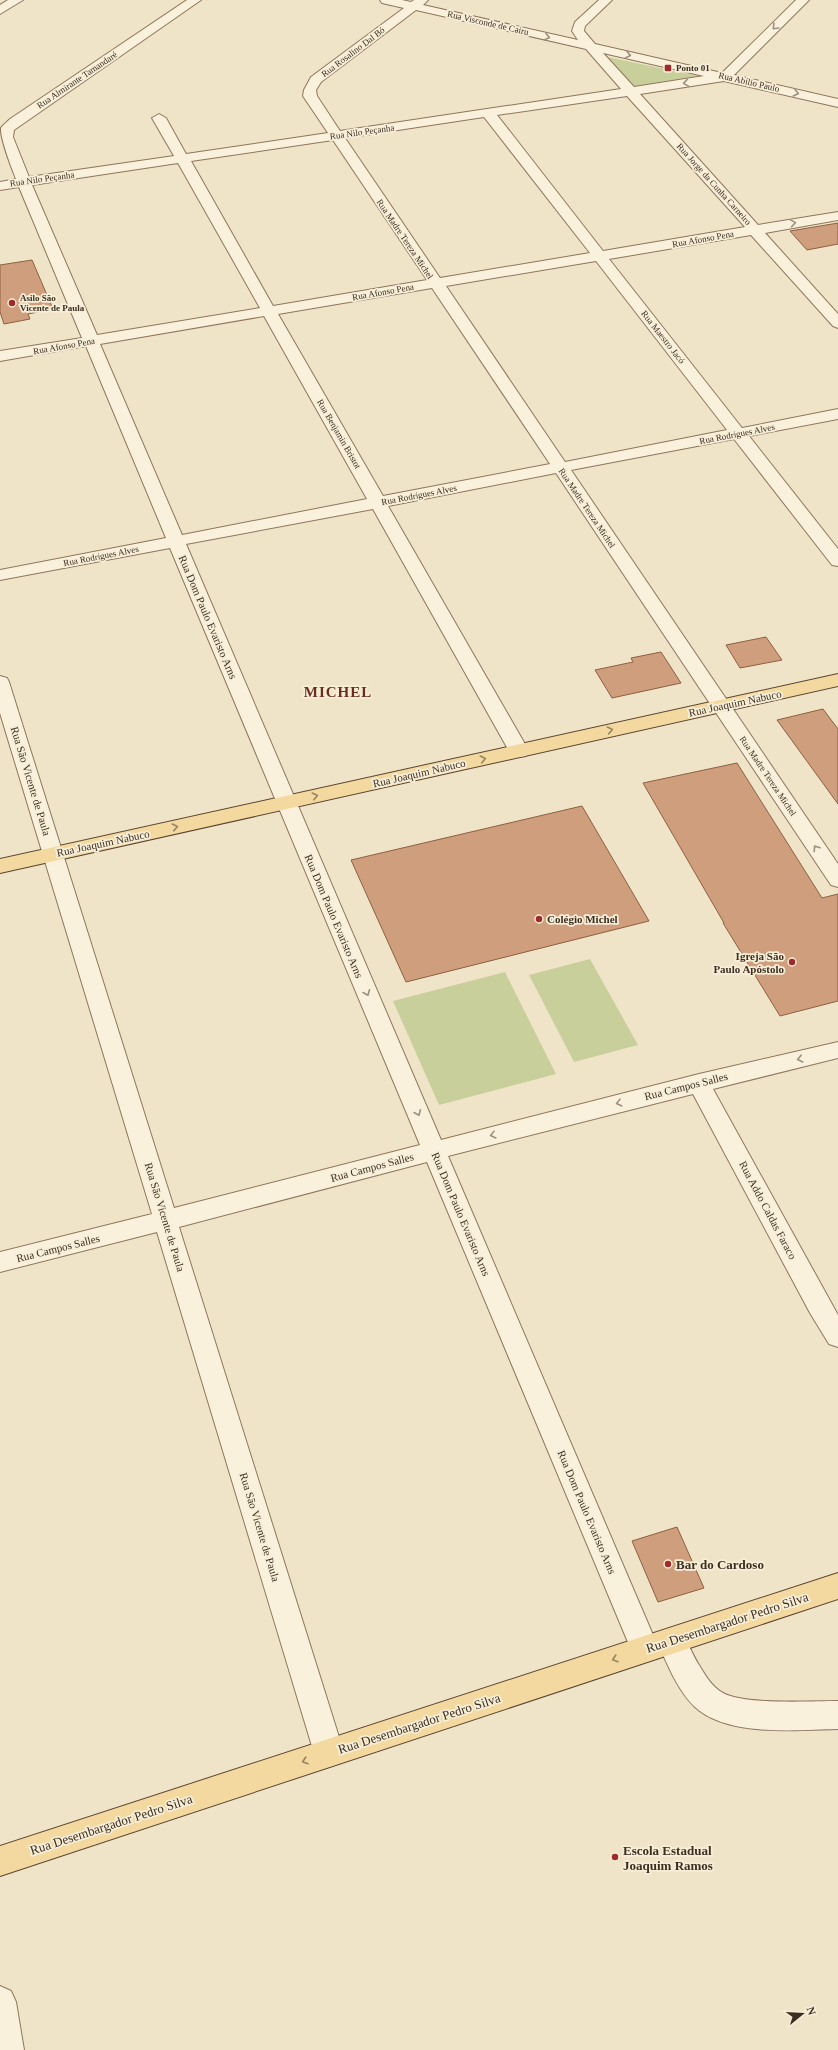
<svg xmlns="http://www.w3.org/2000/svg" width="838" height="2050" viewBox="0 0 838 2050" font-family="Georgia,serif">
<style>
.green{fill:#c9cf9b}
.building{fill:#cf9f7d;stroke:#8d5f41}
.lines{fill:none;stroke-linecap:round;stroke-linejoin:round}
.minor-casing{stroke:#8d765c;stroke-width:2}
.major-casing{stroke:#5b4430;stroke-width:2}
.minor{fill:#faf1dc;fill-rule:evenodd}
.major{fill:#f3d9a0;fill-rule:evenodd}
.oneway{stroke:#9c907e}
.oneway2{stroke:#988460}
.poi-dot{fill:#9e2a2b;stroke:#f7eed8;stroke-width:1.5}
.labels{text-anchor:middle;stroke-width:3.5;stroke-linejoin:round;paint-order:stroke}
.far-street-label{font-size:9px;fill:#3d2e20;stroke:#f7eed8}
.far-poi-label{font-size:9px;font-weight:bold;fill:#3d2e20;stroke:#f7eed8;text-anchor:start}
.street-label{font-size:11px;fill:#3d2e20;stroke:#f7eed8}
.poi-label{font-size:11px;font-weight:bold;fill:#3d2e20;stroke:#f7eed8;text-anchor:start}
.near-poi-label{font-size:13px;font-weight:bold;fill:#3d2e20;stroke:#f7eed8;text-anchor:start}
.near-street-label{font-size:13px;fill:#3d2e20;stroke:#f7eed8}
.district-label{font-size:15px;font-weight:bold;letter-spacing:1px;fill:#6b2e1e;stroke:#f7eed8}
</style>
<rect width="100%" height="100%" fill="#f0e4c8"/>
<g class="green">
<path d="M603 56 698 76 629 87Z"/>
<path d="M590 959 638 1045 574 1062 529 975Z"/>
<path d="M505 972 556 1074 439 1105 393 1001Z"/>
</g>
<g class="building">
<path d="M838 223V244L807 250 790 231Z"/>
<path d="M32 260 53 309 28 314 30 319 4 324 0 312V265Z"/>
<path d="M766 637 782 660 740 668 726 645Z"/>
<path d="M661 652 681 683 612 698 595 670 633 662 631 658Z"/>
<path d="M823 709 838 729V804L777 720Z"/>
<path d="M737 763 822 898 838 894V1001L780 1016 723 923H724L643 783Z"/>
<path d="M582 806 649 921 406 982 351 860Z"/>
<path d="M677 1527 704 1588 658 1602 632 1541Z"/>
</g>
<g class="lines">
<defs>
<g id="minor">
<path d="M8 0H23L0 14V5Z"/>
<path d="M187 0H201L14 130 13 137 29 177 174 156 152 118 159 114 166 118 186 154 328 133 303 96 304 90 311 77 404 8 382 3 380 0H402L411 2 414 0H428L423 5 578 40 572 31 575 22 599 0H612L585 26 584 31 595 44 722 73 796 0H809L734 75 838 99V107L724 81 640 94 758 225 838 212V220L765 233 838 314V328L833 326 751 235 609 259 742 428 838 409V419L749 436 838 549V566L832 565 734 439 571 470 838 864V887L831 885 556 473 388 506 529 751 526 756 519 757 512 756 509 751 373 509 186 544 441 1140 699 1074 838 1042V1058L713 1089 838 1315V1347L829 1344 810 1313 693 1094 448 1156 659 1649 655 1659 645 1662 635 1659 427 1162 179 1227 344 1753 339 1763 329 1767 319 1763 314 1753 157 1232 0 1272V1252L152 1214 0 713V676L7 678 9 682 174 1208 420 1145 170 548 0 580V570L166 538 86 346 0 361V351L82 338 19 187 0 190V182L16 179C12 169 0 138 1 128 3 125 7 122 10 119ZM416 10 586 49 621 89 340 131 317 96 316 90 321 82ZM603 53 704 76 634 87ZM627 96 745 227 603 251 497 115ZM484 117 590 253 440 278 345 138ZM333 140 427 280 273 306 191 161ZM178 163 260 308 97 335 32 185ZM596 261 727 430 565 462 446 286ZM432 288 550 464 383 496 278 314ZM264 316 367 499 182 535 100 344Z"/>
<path d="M671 1628C687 1634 690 1651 699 1665 705 1675 712 1687 723 1693 744 1705 812 1701 838 1701V1729C797 1730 727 1737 695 1707 677 1690 667 1663 657 1641L661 1632Z"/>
<path d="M0 1986 11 1991 16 2002 24 2050H0Z"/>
</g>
<g id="major">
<path d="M838 674V686L0 873V859Z"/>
<path d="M838 1573V1599L0 1876V1846Z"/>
</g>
</defs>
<use href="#minor" class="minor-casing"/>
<use href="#major" class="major-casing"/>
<use href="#minor" class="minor"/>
<use href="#major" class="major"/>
</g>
<defs><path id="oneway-chevron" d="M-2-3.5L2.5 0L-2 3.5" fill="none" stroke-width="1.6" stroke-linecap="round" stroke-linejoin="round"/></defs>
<g class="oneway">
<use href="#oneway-chevron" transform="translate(775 27) rotate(135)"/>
<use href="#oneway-chevron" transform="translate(547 37) rotate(13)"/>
<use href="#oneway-chevron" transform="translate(628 55) rotate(13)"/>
<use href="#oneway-chevron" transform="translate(686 83) rotate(171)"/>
<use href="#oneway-chevron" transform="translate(796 93) rotate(13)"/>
<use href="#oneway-chevron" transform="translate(793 223) rotate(-9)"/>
<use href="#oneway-chevron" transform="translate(816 848) rotate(-124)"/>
<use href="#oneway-chevron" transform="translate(367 993) rotate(67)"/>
<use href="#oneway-chevron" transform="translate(800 1059) rotate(167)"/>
<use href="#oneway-chevron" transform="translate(619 1103) rotate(166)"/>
<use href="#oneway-chevron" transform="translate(418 1113) rotate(67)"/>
<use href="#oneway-chevron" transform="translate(493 1135) rotate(166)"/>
</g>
<g class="oneway2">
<use href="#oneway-chevron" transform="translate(610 730) rotate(-12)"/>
<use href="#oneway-chevron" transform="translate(483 759) rotate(-13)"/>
<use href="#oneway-chevron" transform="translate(315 796) rotate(-13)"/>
<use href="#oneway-chevron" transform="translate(175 827) rotate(-12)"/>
<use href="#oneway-chevron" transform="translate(615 1659) rotate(162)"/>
<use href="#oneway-chevron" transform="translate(305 1761) rotate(162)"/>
</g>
<g class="poi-dot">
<rect x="664" y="64" width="8" height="8" rx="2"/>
<circle cx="12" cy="303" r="4"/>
<circle cx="539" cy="919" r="4"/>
<circle cx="792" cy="962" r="4"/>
<circle cx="668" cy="1564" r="4"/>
<circle cx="615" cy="1857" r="4"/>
</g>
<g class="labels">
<g class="far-street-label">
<text transform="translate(488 23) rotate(13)" y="3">Rua Visconde de Cairu</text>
<text transform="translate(353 52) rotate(-37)" y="3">Rua Rosalino Dal Bó</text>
<text transform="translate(77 80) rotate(-34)" y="3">Rua Almirante Tamandaré</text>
<text transform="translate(749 82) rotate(13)" y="3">Rua Abílio Paulo</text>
<text transform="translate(362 132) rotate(-8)" y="3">Rua Nilo Peçanha</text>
<text transform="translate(42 179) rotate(-8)" y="3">Rua Nilo Peçanha</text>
<text transform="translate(714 184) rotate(48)" y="3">Rua Jorge da Cunha Carneiro</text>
<text transform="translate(405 239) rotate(56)" y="3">Rua Madre Tereza Michel</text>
<text transform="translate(703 239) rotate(-10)" y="3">Rua Afonso Pena</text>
<text transform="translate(383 292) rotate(-10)" y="3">Rua Afonso Pena</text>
<text transform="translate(663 337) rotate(52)" y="3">Rua Maestro Jacó</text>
<text transform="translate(64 346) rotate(-10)" y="3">Rua Afonso Pena</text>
<text transform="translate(339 434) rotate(60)" y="3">Rua Benjamin Bristot</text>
<text transform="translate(737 434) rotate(-11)" y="3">Rua Rodrigues Alves</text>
<text transform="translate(419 495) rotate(-11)" y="3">Rua Rodrigues Alves</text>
<text transform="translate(587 508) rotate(56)" y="3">Rua Madre Tereza Michel</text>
<text transform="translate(101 556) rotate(-11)" y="3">Rua Rodrigues Alves</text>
<text transform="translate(768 776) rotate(56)" y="3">Rua Madre Tereza Michel</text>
</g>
<g class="far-poi-label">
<text x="676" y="71">Ponto 01</text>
<text x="20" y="301">Asilo São<tspan x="20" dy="10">Vicente de Paula</tspan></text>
</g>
<g class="street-label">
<text transform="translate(208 617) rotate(67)" y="4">Rua Dom Paulo Evaristo Arns</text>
<text transform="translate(735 703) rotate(-12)" y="4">Rua Joaquim Nabuco</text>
<text transform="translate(419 773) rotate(-13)" y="4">Rua Joaquim Nabuco</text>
<text transform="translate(31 781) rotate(73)" y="4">Rua São Vicente de Paula</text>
<text transform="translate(103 843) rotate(-12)" y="4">Rua Joaquim Nabuco</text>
<text transform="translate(334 916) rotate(67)" y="4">Rua Dom Paulo Evaristo Arns</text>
<text transform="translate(686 1086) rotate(-14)" y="4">Rua Campos Salles</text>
<text transform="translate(372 1167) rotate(-15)" y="4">Rua Campos Salles</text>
<text transform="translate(768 1210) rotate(62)" y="4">Rua Addo Caldas Faraco</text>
<text transform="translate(461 1214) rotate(67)" y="4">Rua Dom Paulo Evaristo Arns</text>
<text transform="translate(165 1217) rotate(73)" y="4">Rua São Vicente de Paula</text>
<text transform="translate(58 1248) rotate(-14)" y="4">Rua Campos Salles</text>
<text transform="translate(587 1512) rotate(67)" y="4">Rua Dom Paulo Evaristo Arns</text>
<text transform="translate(260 1527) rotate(73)" y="4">Rua São Vicente de Paula</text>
</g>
<g class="poi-label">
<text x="547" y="923">Colégio Michel</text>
<text x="784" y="960" text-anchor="end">Igreja São<tspan x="784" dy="13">Paulo Apóstolo</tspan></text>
</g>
<g class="near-poi-label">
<text x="676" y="1569">Bar do Cardoso</text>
<text x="623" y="1855">Escola Estadual<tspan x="623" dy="15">Joaquim Ramos</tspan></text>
</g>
<g class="near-street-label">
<text transform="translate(727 1622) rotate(-18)" y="5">Rua Desembargador Pedro Silva</text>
<text transform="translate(419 1723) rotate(-18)" y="5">Rua Desembargador Pedro Silva</text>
<text transform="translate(111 1824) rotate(-18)" y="5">Rua Desembargador Pedro Silva</text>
</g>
<g class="district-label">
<text x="338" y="697">MICHEL</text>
</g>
</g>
<g transform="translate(802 2014) rotate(72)" stroke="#f7eed8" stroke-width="3" paint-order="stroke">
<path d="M0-3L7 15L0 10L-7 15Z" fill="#3d2e20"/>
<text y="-6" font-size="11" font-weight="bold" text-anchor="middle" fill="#3d2e20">N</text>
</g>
</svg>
